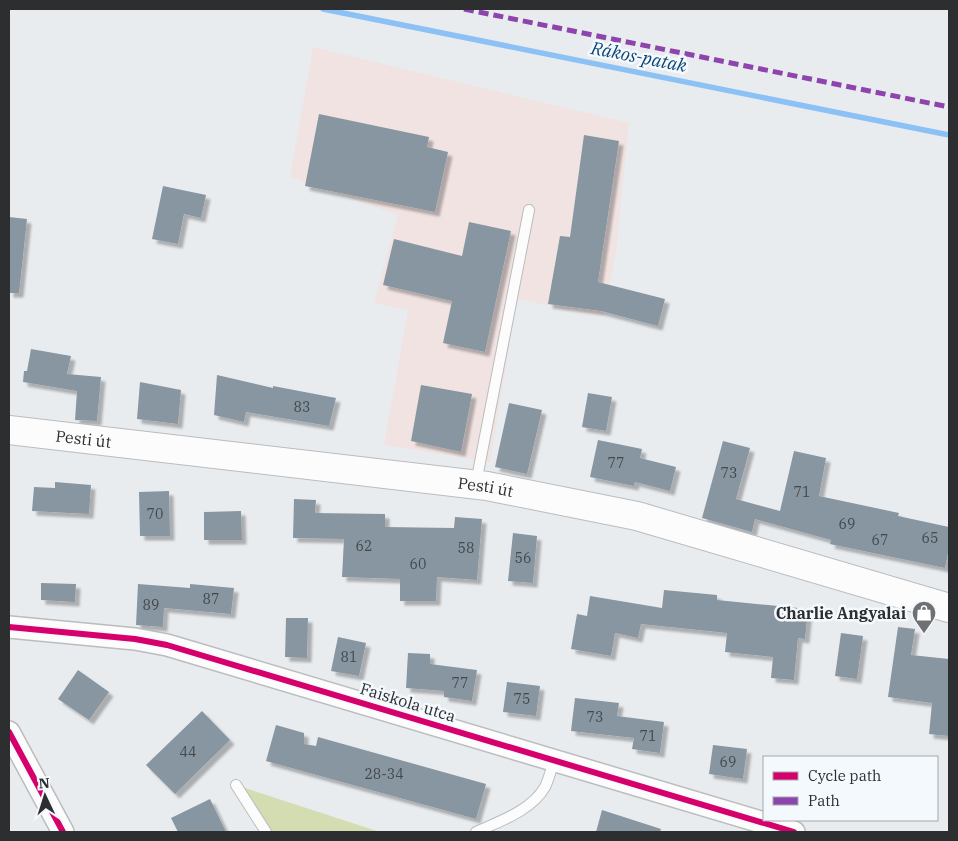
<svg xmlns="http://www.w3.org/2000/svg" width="958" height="841" viewBox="0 0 958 841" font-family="'IBM Plex Serif',serif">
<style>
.industrial{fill:#f0e3e1}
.green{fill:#d4dcb2}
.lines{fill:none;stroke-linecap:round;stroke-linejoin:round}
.stream{stroke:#8bc1f4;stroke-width:5.5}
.building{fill:#8896a1;filter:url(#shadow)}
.service-casing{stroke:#babcbe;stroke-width:12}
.minor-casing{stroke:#babcbe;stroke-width:24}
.secondary-casing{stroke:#babcbe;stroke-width:30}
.service{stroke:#fcfcfd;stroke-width:10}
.minor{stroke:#fcfcfd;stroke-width:21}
.secondary{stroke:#fcfcfd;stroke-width:28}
.quiet{stroke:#8e44ad;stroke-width:5;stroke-dasharray:10 5;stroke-linecap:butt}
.cycleway-casing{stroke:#f4f9fe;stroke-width:9}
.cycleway{stroke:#d6006c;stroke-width:6}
.labels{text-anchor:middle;stroke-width:5;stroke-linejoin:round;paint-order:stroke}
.number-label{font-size:14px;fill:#43484c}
.street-label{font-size:16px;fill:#2c2e30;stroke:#f4f9fe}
.poi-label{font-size:16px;font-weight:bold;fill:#2c2e30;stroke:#f4f9fe;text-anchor:end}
.water-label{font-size:18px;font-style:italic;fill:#0d4674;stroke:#f4f9fe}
</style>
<defs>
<filter id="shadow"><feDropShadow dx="4.5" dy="4.5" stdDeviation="1" flood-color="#0004"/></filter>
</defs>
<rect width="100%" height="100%" fill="#e9ecef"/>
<path class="industrial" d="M313 47 629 123 616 252 604 316 517 299 490 462 384 445 408 310 374 303 398 215 290 177Z"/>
<path class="green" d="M236 785 380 832H266Z"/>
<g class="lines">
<path class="stream" d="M323 9 949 135"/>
</g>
<g class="building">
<path d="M319 114 429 137 427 147 448 152 435 212 305 186Z"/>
<path d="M584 135 619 141 598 282 665 299 658 326 601 311 548 304 560 236 570 237Z"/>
<path d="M163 186 206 195 201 218 184 214 178 244 152 239Z"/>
<path d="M9 217 27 219 19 293H9Z"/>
<path d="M469 222 511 231 485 352 443 343 452 301 383 285 394 239 462 256Z"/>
<path d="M31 349 71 356 67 374 101 377 97 421 75 420 77 391 23 382 24 371H27Z"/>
<path d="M217 375 273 388V386L336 398 329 426 246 412 244 422 214 415Z"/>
<path d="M140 382 181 390 178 424 137 419Z"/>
<path d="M421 385 472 394 461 452 411 441Z"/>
<path d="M588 393 612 397 606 431 582 427Z"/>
<path d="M509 403 542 410 527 474 495 467Z"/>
<path d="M598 440 642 449 640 458 676 467 670 491 635 482 634 486 590 477Z"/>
<path d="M723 441 750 448 736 499 780 511 794 451 826 458 819 496 899 513 898 516 949 527V548L945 568 830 544 831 540 755 519 752 532 702 518Z"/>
<path d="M55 482 91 485 89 514 32 511 34 487 55 488Z"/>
<path d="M169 491 170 536H140L139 492Z"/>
<path d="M294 499 316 500 315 513 385 514V527L454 528 455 517 482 519 477 580 437 577 436 601H400V579L342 577 344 539 293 538Z"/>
<path d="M241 511 242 540H204V512Z"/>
<path d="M513 533 537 536 533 583 508 581Z"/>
<path d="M41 583 76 584 75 602 41 600Z"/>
<path d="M138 584 190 588V584L234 588 231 614 164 608 163 627 136 625Z"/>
<path d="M664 590 717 595V600L808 609 805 639 798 638 794 680 771 678 773 657 725 652 727 633 641 624 638 638 615 633 611 656 571 649 577 614 587 616 590 596 662 608Z"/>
<path d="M286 618H308L307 658 285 657Z"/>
<path d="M898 627 915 629 911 655 949 659V736L929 734 932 703 888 697Z"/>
<path d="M841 633 863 636 857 679 835 676Z"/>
<path d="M338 637 366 643 359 676 331 671Z"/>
<path d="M408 653 430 654V664L477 670 472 701 444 697V691L406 688Z"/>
<path d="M78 670 109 692 89 720 58 699Z"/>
<path d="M507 682 540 686 536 716 503 712Z"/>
<path d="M575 698 619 703 617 716 664 722 660 753 632 749 634 738 571 731Z"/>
<path d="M202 711 230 740 175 794 146 765Z"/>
<path d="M276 725 304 733V744L316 746 318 737 486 784 476 819 266 761Z"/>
<path d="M713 745 747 749 743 779 709 774Z"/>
<path d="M210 799 226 832H178L171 818Z"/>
<path d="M602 810 661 829 660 832H596Z"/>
</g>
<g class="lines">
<defs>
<g id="service">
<path d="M476 483 529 210"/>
<path d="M236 785 266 832"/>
<path d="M476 832C500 821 531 811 545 787 549 779 551 769 554 761"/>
</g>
<g id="minor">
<path d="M9 627 135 639 167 645 794 832"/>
<path d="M9 732 63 832"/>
</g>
<g id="secondary">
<path id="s1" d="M9 430 487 486 637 516 949 608"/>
</g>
</defs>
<use href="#service" class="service-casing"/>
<use href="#minor" class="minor-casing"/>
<use href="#secondary" class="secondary-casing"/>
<use href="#service" class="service"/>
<use href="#minor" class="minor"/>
<use href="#secondary" class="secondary"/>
<path class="quiet" d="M464 9 949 107"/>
<defs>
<g id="cycleway">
<path d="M9 627 135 639 167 645 794 832"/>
<path d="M9 732 63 832"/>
</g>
</defs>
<use href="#cycleway" class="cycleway-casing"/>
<use href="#cycleway" class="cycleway"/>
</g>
<defs>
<symbol id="shop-pin" viewBox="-11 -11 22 30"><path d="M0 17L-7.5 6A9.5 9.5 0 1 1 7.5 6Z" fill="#6e7073" stroke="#f4f9fe"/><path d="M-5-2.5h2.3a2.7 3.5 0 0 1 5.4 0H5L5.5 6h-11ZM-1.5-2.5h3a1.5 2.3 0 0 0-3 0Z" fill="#fff"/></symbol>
</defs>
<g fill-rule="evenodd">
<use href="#shop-pin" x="910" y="599" width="28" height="38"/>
</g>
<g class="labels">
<g class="number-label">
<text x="302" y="412">83</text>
<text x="616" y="468">77</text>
<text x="729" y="478">73</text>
<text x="802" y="497">71</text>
<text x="155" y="519">70</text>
<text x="847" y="529">69</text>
<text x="930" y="543">65</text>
<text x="880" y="545">67</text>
<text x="364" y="551">62</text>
<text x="466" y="553">58</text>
<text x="523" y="563">56</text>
<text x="418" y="569">60</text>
<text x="211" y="604">87</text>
<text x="151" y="610">89</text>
<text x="349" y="662">81</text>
<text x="460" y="688">77</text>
<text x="522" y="704">75</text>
<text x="595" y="722">73</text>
<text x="648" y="741">71</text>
<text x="188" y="757">44</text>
<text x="728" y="767">69</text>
<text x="384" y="779">28-34</text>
</g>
<g class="street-label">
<text dy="6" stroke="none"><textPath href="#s1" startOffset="75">Pesti út</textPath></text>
<text dy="6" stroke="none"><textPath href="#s1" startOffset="480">Pesti út</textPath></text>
<text transform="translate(408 702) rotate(17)" y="6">Faiskola utca</text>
</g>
<g class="poi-label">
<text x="906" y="619">Charlie Angyalai</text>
</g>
<g class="water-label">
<text transform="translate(639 57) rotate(11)" y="6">Rákos-patak</text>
</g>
</g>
<rect width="958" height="841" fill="none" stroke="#2c2e30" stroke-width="20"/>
<rect x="763" y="756" width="175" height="65" fill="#f4f9fe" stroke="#a4a8ac"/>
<rect x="773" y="772" width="25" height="8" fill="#d6006c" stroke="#a4a8ac"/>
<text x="808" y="781" font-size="15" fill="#2c2e30">Cycle path</text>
<rect x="773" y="797" width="25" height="8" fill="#8e44ad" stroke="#a4a8ac"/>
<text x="808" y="806" font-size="15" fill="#2c2e30">Path</text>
<g transform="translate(45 796) rotate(356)" stroke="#f4f9fe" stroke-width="4" paint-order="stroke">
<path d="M0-4L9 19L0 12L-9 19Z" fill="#2c2e30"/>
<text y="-8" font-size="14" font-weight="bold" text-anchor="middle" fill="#2c2e30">N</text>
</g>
</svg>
